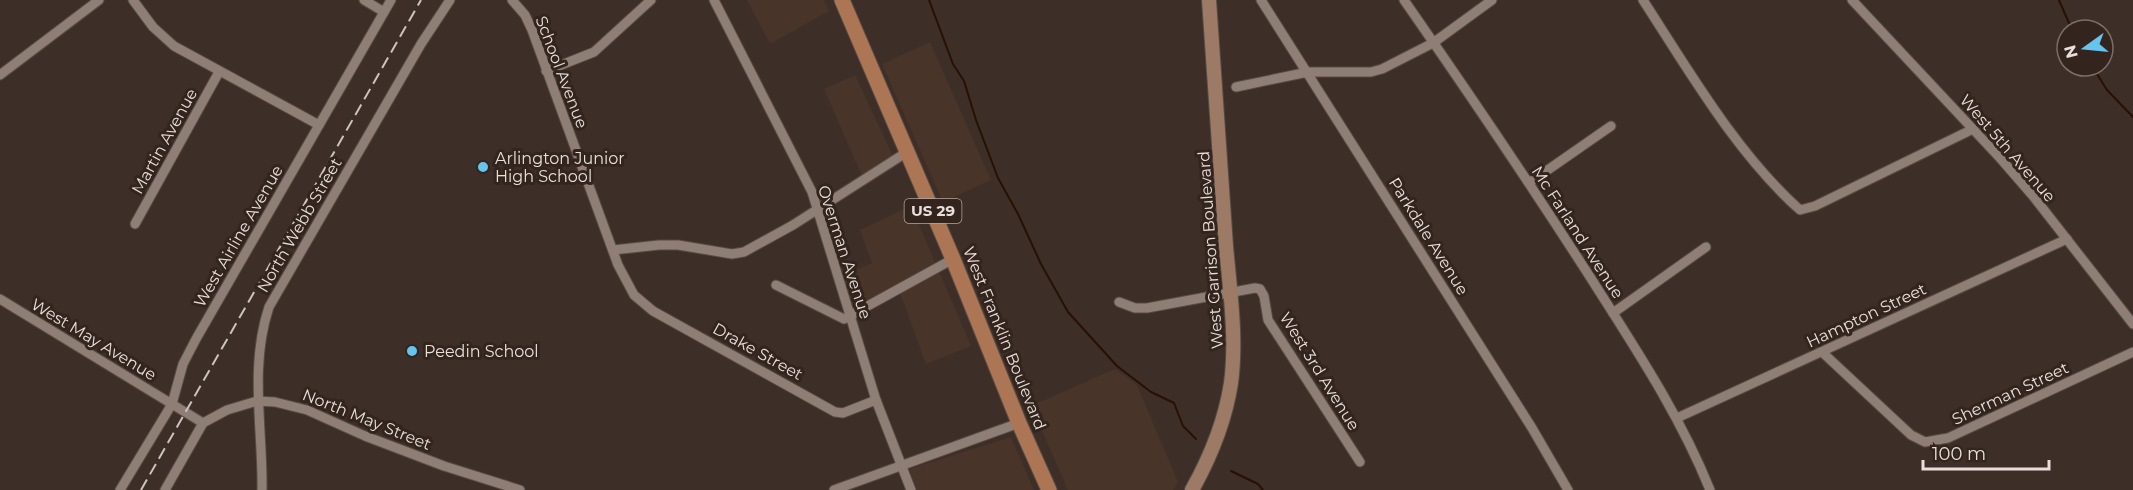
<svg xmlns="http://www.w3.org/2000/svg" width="2133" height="490" viewBox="0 0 2133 490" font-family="Montserrat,sans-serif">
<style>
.built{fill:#483428}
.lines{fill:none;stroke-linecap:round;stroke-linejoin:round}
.stream{stroke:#281003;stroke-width:2}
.minor-casing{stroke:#574b45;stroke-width:11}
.secondary-casing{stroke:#574b45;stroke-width:16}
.primary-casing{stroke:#574b45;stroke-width:17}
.minor{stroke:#8f7e75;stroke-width:9}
.secondary{stroke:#9d7a65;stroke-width:14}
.primary{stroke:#ac7655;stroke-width:15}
.rail{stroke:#cdc3be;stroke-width:2;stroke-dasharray:12 6;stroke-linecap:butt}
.poi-dot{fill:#67c4ef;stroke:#33251d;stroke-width:2}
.labels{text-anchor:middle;stroke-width:6;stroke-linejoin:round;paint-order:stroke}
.shield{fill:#33251d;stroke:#b2a7a1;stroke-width:1.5}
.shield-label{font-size:15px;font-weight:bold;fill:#e8dfda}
.street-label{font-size:16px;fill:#e8dfda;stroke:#33251d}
.poi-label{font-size:16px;fill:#e8dfda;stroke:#33251d;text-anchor:start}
</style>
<rect width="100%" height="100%" fill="#3d2f27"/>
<g class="built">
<path d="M747 0H824L829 11 770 44Z"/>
<path d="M930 42 991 180 943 202 882 64Z"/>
<path d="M855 75 893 156 862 176 824 89Z"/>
<path d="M911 206 971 346 926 364 898 287 853 309 841 276 872 263 860 230Z"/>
<path d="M1115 369 1137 385 1178 482 1173 490H1068L1031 406Z"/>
<path d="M1011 437 1034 490H917L909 469Z"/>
</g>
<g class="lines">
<g class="stream">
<path d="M929 0 953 64 964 81 976 120 998 178 1018 214 1041 264 1068 312 1117 366 1151 392 1174 403 1183 426 1196 439"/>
<path d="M2059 0 2072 30"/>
<path d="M2092 66 2107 90 2133 117"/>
<path d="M1231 471 1258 484 1263 490"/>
</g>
<defs>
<g id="minor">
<path d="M133 0 153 27 174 46 319 125"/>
<path d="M364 0 384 12"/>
<path d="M512 0 525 15 532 30 618 265 634 295 653 311 835 412 843 413 876 400"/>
<path d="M714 0 812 192 876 400 911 490"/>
<path d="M1261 0 1532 428 1568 490"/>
<path d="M1404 0C1468 92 1531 185 1592 280 1635 348 1680 415 1710 490"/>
<path d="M1643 0C1689 71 1737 154 1800 210L1815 206 1973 129"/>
<path d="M1852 0 2000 158 2033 196 2133 324"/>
<path d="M546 71 594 52 651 0"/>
<path d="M0 75 99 0"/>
<path d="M1236 87 1308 72H1371L1382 69 1433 43 1492 0"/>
<path d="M1529 183 1611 126"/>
<path d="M135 224 219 72"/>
<path d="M613 250 659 245H678L732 254 744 252 793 225 907 152"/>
<path d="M776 285 844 319 953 259"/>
<path d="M0 299 203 423"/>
<path d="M1119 302 1135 308H1147L1255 288 1260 289 1264 296 1268 320 1360 462"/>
<path d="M1613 313 1706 247"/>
<path d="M1822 352 1911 435 1925 442 1948 438 2133 352"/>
<path d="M1677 418 2067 239"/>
<path d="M120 490 172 404 183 364 196 339 391 0"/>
<path d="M165 490 203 423 227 410 257 401 275 402 307 410 365 436 444 466 520 490"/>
<path d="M262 490C263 429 249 367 269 307L421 44 450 0"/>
<path d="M834 490 1019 423"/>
</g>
<path id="secondary" d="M1192 490C1211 456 1225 422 1231 383 1237 339 1230 291 1226 246 1221 164 1215 82 1209 0"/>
<path id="primary" d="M842 0 953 259 1019 423 1049 490"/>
</defs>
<use href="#minor" class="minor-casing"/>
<use href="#secondary" class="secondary-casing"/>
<use href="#primary" class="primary-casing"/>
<use href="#minor" class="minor"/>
<use href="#secondary" class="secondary"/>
<use href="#primary" class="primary"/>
<path class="rail" d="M141 490 421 0"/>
</g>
<g class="poi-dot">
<circle cx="483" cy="167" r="6"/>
<circle cx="412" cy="351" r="6"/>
</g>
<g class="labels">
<rect class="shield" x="904.5" y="199" width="57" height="24" rx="4.5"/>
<g class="shield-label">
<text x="933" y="216">US 29</text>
</g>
<g class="street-label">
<text transform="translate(562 72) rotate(69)" y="6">School Avenue</text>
<text transform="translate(164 141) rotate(-61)" y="6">Martin Avenue</text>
<text transform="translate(2008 148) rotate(49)" y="6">West 5th Avenue</text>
<text transform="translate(299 225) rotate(-60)" y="6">North Webb Street</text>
<text transform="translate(1578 232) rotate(57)" y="6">Mc Farland Avenue</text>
<text transform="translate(238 236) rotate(-60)" y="6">West Airline Avenue</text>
<text transform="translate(1429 236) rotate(58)" y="6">Parkdale Avenue</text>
<text transform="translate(1210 250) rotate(-94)" y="6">West Garrison Boulevard</text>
<text transform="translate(845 252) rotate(72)" y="6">Overman Avenue</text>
<text transform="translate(1866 315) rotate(-25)" y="6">Hampton Street</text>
<text transform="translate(1005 338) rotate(68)" y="6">West Franklin Boulevard</text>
<text transform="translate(94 339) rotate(31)" y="6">West May Avenue</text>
<text transform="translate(758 351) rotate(29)" y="6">Drake Street</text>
<text transform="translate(1320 371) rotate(58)" y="6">West 3rd Avenue</text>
<text transform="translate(2010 393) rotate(-25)" y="6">Sherman Street</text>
<text transform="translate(367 419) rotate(22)" y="6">North May Street</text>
</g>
<g class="poi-label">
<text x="495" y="164">Arlington Junior<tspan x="495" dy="18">High School</tspan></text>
<text x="424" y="357">Peedin School</text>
</g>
</g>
<g transform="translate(2085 48) rotate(255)"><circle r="28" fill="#33251d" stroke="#7b6f69" stroke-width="1.5"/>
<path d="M0-4.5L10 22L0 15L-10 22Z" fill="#67c4ef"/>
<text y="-9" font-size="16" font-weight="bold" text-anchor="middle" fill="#e8dfda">N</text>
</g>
<path d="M1923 460v9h126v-9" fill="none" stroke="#e8dfda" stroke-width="3"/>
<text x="1932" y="460" font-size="18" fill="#e8dfda" stroke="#33251d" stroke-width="4.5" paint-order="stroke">100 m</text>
</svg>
